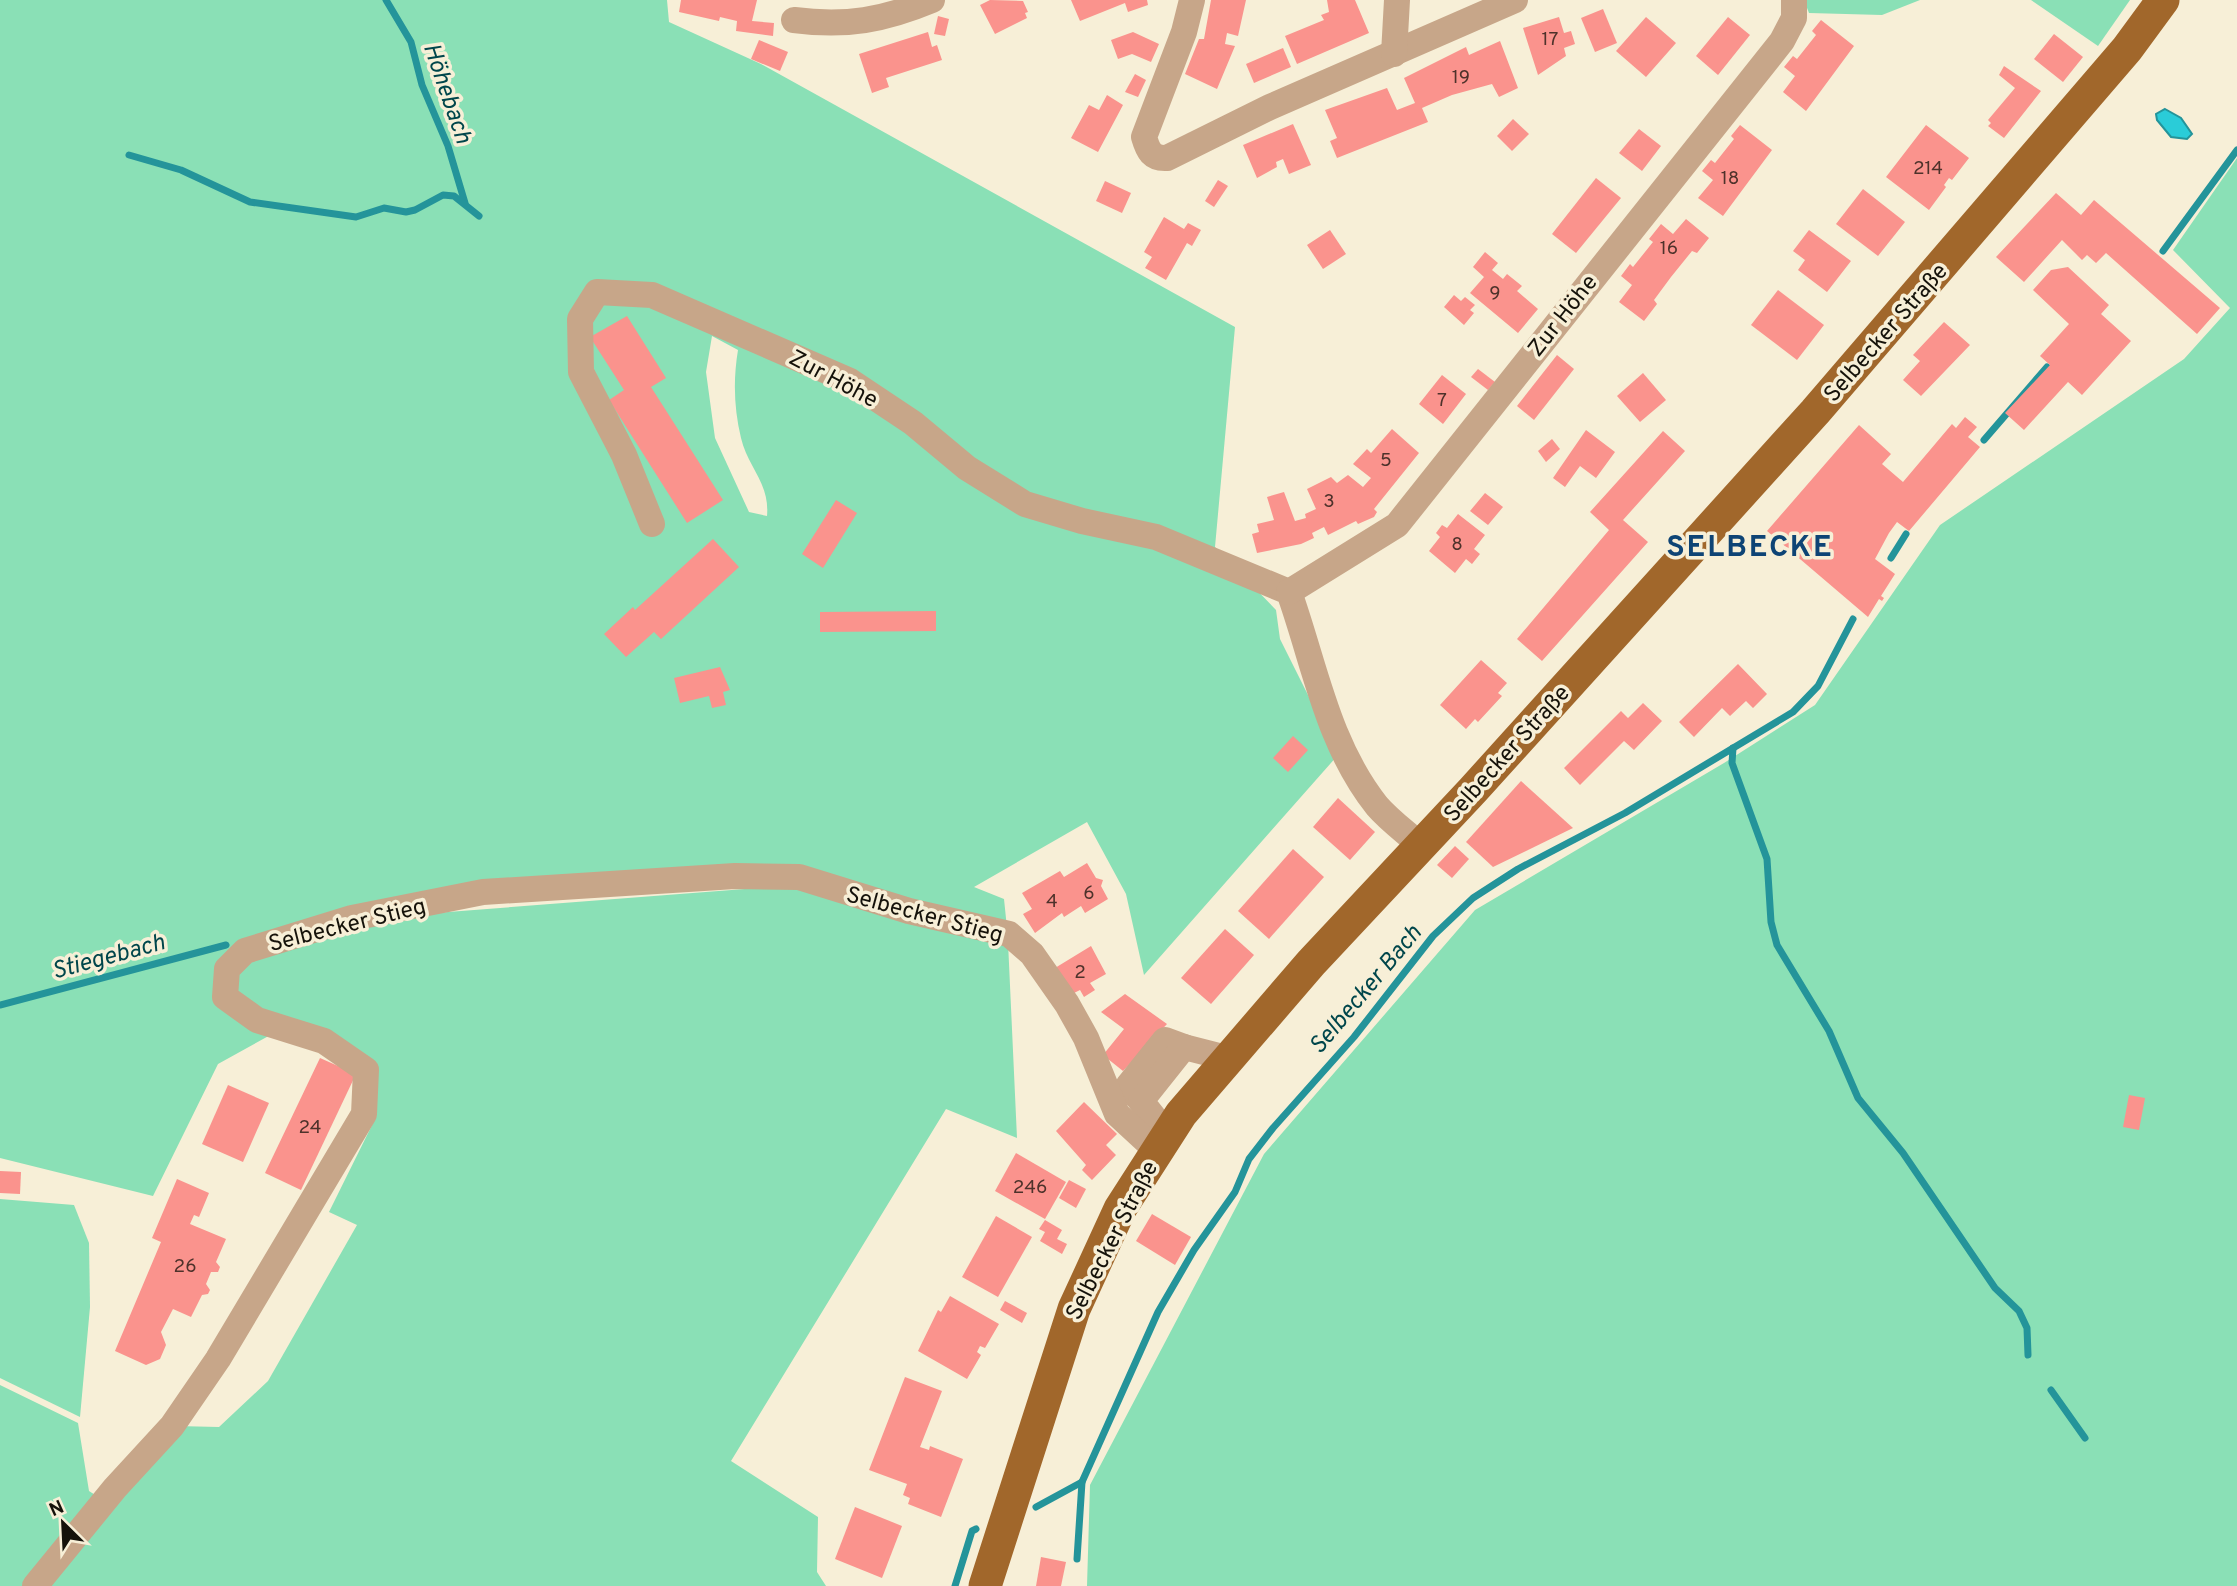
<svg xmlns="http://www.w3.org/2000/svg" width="2237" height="1586" viewBox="0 0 2237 1586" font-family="Overpass,sans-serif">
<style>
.green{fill:#8ae0b6;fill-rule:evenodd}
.water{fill:#2accd8;stroke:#24949a;stroke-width:2}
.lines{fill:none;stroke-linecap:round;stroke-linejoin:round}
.stream{stroke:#24949a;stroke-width:7}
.building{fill:#fa938d}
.minor{stroke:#c7a689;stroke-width:26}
.major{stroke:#a1672b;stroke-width:33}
.labels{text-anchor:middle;stroke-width:7;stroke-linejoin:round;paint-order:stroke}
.number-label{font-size:19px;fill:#4e322b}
.street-label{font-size:23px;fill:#15120a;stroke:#f7efd7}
.water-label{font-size:24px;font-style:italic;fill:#00464b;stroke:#f7efd7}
.district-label{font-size:30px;font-weight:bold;letter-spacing:2px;fill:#0e4475;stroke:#f7efd7}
</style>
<rect width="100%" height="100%" fill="#f7efd7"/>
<g class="green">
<path d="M0 0H667L669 22 761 64 1235 327 1215 547 1276 610 1280 639 1338 755 1144 975 1126 894 1087 822 974 887 1004 899 1007 928 805 870 573 877 261 934 219 979 274 1033 218 1064 153 1196 0 1158ZM712 336 738 350C733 380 734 409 741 438 748 468 770 483 767 516L749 512 715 438 706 372Z"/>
<path d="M1804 0H1920L1882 15 1809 13Z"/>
<path d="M2031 0H2130L2098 46Z"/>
<path d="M2237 158V1586H1087L1090 1485 1264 1154 1475 910 1724 763 1815 705 1940 525 2184 359 2230 308 2173 250Z"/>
<path d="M795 885 1008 942 1017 1138 946 1109 731 1461 818 1517 817 1572 826 1586H0V1385L78 1423 89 1491 112 1506 176 1426 219 1427 268 1381 357 1225 329 1212 376 1117V1067L265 1013 235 994 236 975 251 955 339 931 435 913Z"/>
<path d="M0 1199 74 1205 89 1243 90 1307 80 1417 0 1378Z"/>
</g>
<path class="water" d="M2165 109 2181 118 2192 134 2187 139 2171 137 2157 120 2156 114Z"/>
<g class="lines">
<g class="stream">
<path d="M386 0 411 42 422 85 448 146 465 203"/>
<path d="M129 155 181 170 250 202 356 217 384 208 406 212 415 210 443 195 454 196 479 216"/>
<path d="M2163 251 2237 150"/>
<path d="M1984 440 2047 367"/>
<path d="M1891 558 1906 534"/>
<path d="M1733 748 1732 763 1767 859 1771 922 1777 945 1829 1031 1858 1098 1903 1153 1995 1288 2019 1311 2027 1328 2028 1355"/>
<path d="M0 1005 226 945"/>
<path d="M2051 1390 2085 1438"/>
<path d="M1036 1507 1082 1482 1158 1312 1194 1250 1235 1192 1249 1159 1273 1128 1354 1037 1433 936 1473 898 1518 869 1625 813 1793 712 1818 686 1853 619"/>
<path d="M1077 1559 1082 1482"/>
<path d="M955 1586 972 1531 976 1529"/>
</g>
</g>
<g class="building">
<path d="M681 0H757L752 21 774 23 773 36 736 31 737 21 720 17 719 21 679 12Z"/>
<path d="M990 0 1023 1 1028 12 1025 13 1027 18 995 34 980 5Z"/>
<path d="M1071 0H1147L1148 5 1128 12 1125 3 1080 21Z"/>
<path d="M1211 0H1246L1238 36 1227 33 1225 44 1235 46 1217 89 1185 74 1199 39H1204Z"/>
<path d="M1327 0H1355L1369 33 1297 64 1285 36 1324 20 1321 15 1329 12Z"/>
<path d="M1603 9 1617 43 1595 52 1581 18Z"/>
<path d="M938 16 949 19 945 36 934 34Z"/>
<path d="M1559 17 1564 33 1571 31 1575 44 1564 48 1566 56 1538 75 1523 28Z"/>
<path d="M1646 17 1676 43 1646 77 1616 51Z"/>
<path d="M1728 17 1750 35 1718 75 1696 56Z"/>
<path d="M1821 20 1854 46 1806 111 1783 92 1795 76 1784 67 1793 56 1797 59 1816 35 1812 31Z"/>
<path d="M928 32 932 47 937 45 942 60 886 78 889 87 872 93 859 54Z"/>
<path d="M1133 32 1159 44 1151 62 1132 54 1118 59 1111 40Z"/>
<path d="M2054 34 2083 57 2063 82 2034 59Z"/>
<path d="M759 40 788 52 780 71 751 59Z"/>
<path d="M1500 41 1518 88 1499 97 1492 84 1452 95 1422 108 1428 122 1337 158 1330 141 1337 138 1325 110 1387 88 1397 110 1415 103 1404 78 1466 47 1469 55Z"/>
<path d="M1283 48 1291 67 1254 83 1246 64Z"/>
<path d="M2004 66 2041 91 2004 138 1988 126 1991 123 1988 120 2015 88 1999 75Z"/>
<path d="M1135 74 1146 80 1138 97 1125 92Z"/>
<path d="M1107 95 1123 105 1098 152 1071 138 1089 105 1099 110Z"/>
<path d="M1513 119 1529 134 1512 151 1497 136Z"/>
<path d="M1293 124 1311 165 1289 174 1283 159 1276 162 1277 167 1257 178 1243 145Z"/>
<path d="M1740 125 1772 150 1723 216 1698 198 1713 180 1702 171 1711 160 1715 163 1734 139 1731 136Z"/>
<path d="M1926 125 1969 158 1952 180 1949 178 1944 185 1946 187 1929 210 1886 177Z"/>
<path d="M1639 129 1661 146 1642 171 1619 153Z"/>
<path d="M1596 178 1621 198 1576 253 1552 234Z"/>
<path d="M1218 180 1228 186 1214 207 1205 201Z"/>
<path d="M1105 181 1131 193 1122 213 1096 201Z"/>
<path d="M1863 189 1905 222 1878 256 1836 224Z"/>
<path d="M2056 193 2081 215 2094 200 2220 308 2197 334 2106 253 2096 263 2087 255 2082 260 2062 240 2024 282 1996 257Z"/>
<path d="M1164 217 1184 229 1188 223 1201 230 1192 246 1187 243 1166 280 1145 268 1152 257 1144 252Z"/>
<path d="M1686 219 1709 238 1697 253 1692 251 1671 277 1654 300 1657 304 1644 321 1619 302 1632 285 1621 276 1630 264 1633 267 1653 242 1649 239 1661 224 1673 234Z"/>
<path d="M1330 230 1346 254 1323 269 1307 245Z"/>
<path d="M1809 230 1851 261 1827 292 1798 270 1805 260 1793 251Z"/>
<path d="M1485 252 1498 263 1492 270 1503 279 1507 274 1522 286 1517 291 1538 309 1518 333 1470 293 1484 277 1473 267Z"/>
<path d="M2068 267 2109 305 2101 314 2131 341 2082 395 2068 382 2024 430 2005 413 2050 365 2040 356 2069 324 2033 290 2051 270Z"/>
<path d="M1778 290 1824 325 1797 360 1751 325Z"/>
<path d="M1454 295 1461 301 1465 297 1475 305 1470 310 1474 313 1464 325 1444 307Z"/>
<path d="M627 316 666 378 651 387 723 500 687 523 609 400 624 390 590 337Z"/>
<path d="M1944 322 1970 345 1921 396 1903 380 1920 361 1913 355Z"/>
<path d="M1557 355 1574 369 1534 420 1517 406Z"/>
<path d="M1478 369 1495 382 1488 390 1471 377Z"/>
<path d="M1643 373 1666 400 1640 422 1617 396Z"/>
<path d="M1442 375 1466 394 1443 424 1419 404Z"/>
<path d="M1965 417 1977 427 1968 437 1980 447 1909 531 1897 522 1889 533 1875 559 1895 574 1881 596 1884 598 1882 601 1879 599 1868 617 1767 531 1859 425 1891 454 1882 464 1903 482 1952 424 1956 428Z"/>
<path d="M1392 429 1419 453 1374 509 1377 512 1374 517 1358 524 1356 521 1328 535 1324 527 1312 533 1314 538 1301 544 1257 553 1252 534 1259 532 1257 524 1274 520 1267 497 1284 492 1295 521 1306 518 1305 514 1316 509 1307 489 1331 477 1337 483 1348 475 1363 487 1371 478 1353 464 1367 449 1371 453Z"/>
<path d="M1586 430 1615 452 1596 478 1580 466 1565 487 1553 478Z"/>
<path d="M1663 431 1685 451 1623 520 1648 542 1542 661 1517 639 1609 530 1590 512Z"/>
<path d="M1552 439 1560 449 1546 462 1538 451Z"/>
<path d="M1485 493 1503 507 1488 525 1470 511Z"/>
<path d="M836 500 857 513 823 568 802 554Z"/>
<path d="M1458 514 1485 535 1474 549 1480 554 1472 564 1466 559 1455 573 1429 551 1440 537 1436 533 1442 525 1447 528Z"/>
<path d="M713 539 739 567 661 639 654 632 626 657 604 634 633 607 635 610Z"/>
<path d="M936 611V631L820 632V612Z"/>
<path d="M1481 660 1507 683 1498 693 1502 696 1478 722 1475 719 1466 729 1440 705Z"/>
<path d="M1738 664 1767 694 1753 708 1746 701 1730 716 1722 708 1694 737 1679 722Z"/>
<path d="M720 667 730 690 723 692 726 705 712 708 709 696 680 703 674 678Z"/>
<path d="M1643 703 1662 721 1634 750 1624 741 1580 785 1564 768 1621 711 1628 718Z"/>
<path d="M1293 736 1308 750 1288 772 1273 758Z"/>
<path d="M1521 781 1573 828 1493 867 1466 842Z"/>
<path d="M1338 798 1375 832 1350 860 1313 827Z"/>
<path d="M1455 846 1469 859 1452 878 1437 865Z"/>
<path d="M1293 849 1324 877 1269 939 1238 911Z"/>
<path d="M1087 863 1096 878 1103 880 1101 886 1108 899 1085 913 1081 906 1064 917 1062 913 1035 933 1023 914 1032 909 1022 893 1060 871 1064 877Z"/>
<path d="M1225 929 1254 955 1211 1004 1181 978Z"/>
<path d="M1091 946 1106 974 1090 983 1095 990 1084 997 1080 990 1070 995 1055 968Z"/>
<path d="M1125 994 1167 1024 1123 1071 1103 1055 1124 1029 1101 1012Z"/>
<path d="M320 1058 356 1074 301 1190 265 1173Z"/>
<path d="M228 1085 269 1103 243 1162 202 1144Z"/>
<path d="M2129 1095 2145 1098 2139 1130 2123 1127Z"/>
<path d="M1084 1102 1117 1134 1106 1145 1116 1155 1092 1180 1082 1170 1086 1165 1056 1131Z"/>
<path d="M1016 1153 1066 1182 1045 1219 995 1191Z"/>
<path d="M0 1171 21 1172 20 1194 0 1193Z"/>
<path d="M177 1179 209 1193 199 1217 194 1215 190 1224 226 1239 216 1262 220 1267 218 1272H211L206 1284 210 1290 208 1294 202 1295 191 1317 173 1309 161 1332 166 1345 160 1359 146 1365 115 1351 161 1242 152 1238Z"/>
<path d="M1069 1180 1086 1189 1076 1208 1059 1198Z"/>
<path d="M1152 1214 1191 1237 1175 1265 1136 1241Z"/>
<path d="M996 1216 1032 1237 998 1297 962 1277Z"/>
<path d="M1045 1220 1062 1230 1057 1239 1067 1244 1062 1254 1040 1241 1045 1232 1039 1229Z"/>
<path d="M950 1296 999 1324 985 1348 980 1346 977 1352 981 1355 967 1379 918 1351 938 1310 941 1312Z"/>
<path d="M1005 1301 1027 1313 1022 1323 1000 1310Z"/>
<path d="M905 1377 942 1391 920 1447 929 1450 930 1446 963 1459 941 1517 908 1504 910 1498 903 1495 907 1484 869 1470Z"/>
<path d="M855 1507 902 1526 882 1578 835 1559Z"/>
<path d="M1041 1557 1066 1562 1061 1586H1036Z"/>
</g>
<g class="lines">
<g class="minor">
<path d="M1192 0 1184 32 1144 137C1148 151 1152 159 1167 158L1270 107 1515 0"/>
<path d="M794 20C846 27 884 20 932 0"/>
<path d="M1394 54 1397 0"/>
<path d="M652 524 624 455 581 372 580 319 597 292 652 295 850 381 913 423 967 468 1025 504 1082 521 1156 537 1289 592C1315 665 1327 743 1377 806 1390 821 1407 833 1421 846"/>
<path d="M1289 592 1397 525 1782 41 1794 18V0"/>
<path d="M1141 1101 1128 1086 1165 1040 1184 1047"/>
<path d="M1167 1134 1141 1101 1184 1047 1227 1058"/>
<path d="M35 1586 115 1488 172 1426 218 1359 364 1114 366 1070 324 1041 257 1020 225 997 227 969 245 951 352 918 483 892 735 876 799 877 909 911 1009 934 1032 954 1067 1004 1086 1038 1117 1114 1156 1150"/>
</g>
<path class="major" d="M985 1586 1074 1309 1120 1209 1181 1114 1311 963 1473 790 1815 412 2127 49 2163 0"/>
</g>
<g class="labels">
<g class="number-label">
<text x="1550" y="45">17</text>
<text x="1461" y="83">19</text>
<text x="1928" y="174">214</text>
<text x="1730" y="184">18</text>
<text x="1669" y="254">16</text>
<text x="1495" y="299">9</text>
<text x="1442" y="406">7</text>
<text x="1386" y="466">5</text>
<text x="1329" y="507">3</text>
<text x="1457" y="550">8</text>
<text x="1089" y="899">6</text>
<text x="1052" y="907">4</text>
<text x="1080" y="978">2</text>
<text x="310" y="1133">24</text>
<text x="1030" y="1193">246</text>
<text x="185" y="1272">26</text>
</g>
<g class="street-label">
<text transform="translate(1562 315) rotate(-52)" y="8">Zur Höhe</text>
<text transform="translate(1885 332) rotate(-49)" y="8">Selbecker Straße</text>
<text transform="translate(834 378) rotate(28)" y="8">Zur Höhe</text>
<text transform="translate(1506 753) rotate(-48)" y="8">Selbecker Straße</text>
<text transform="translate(925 914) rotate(15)" y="8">Selbecker Stieg</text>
<text transform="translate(347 924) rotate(-14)" y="8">Selbecker Stieg</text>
<text transform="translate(1111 1240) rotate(-63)" y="8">Selbecker Straße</text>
</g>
<g class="water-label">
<text transform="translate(448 93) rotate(71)" y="8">Höhebach</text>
<text transform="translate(108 956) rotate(-15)" y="8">Stiegebach</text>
<text transform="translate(1365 989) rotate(-50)" y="8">Selbecker Bach</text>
</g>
<g class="district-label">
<text x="1750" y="556">SELBECKE</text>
</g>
</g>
<g transform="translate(63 1523) rotate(336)" stroke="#f7efd7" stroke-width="5" paint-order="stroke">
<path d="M0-5L12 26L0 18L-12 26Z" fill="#15120a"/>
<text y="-10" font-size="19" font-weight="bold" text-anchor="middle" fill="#15120a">N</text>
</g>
</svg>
